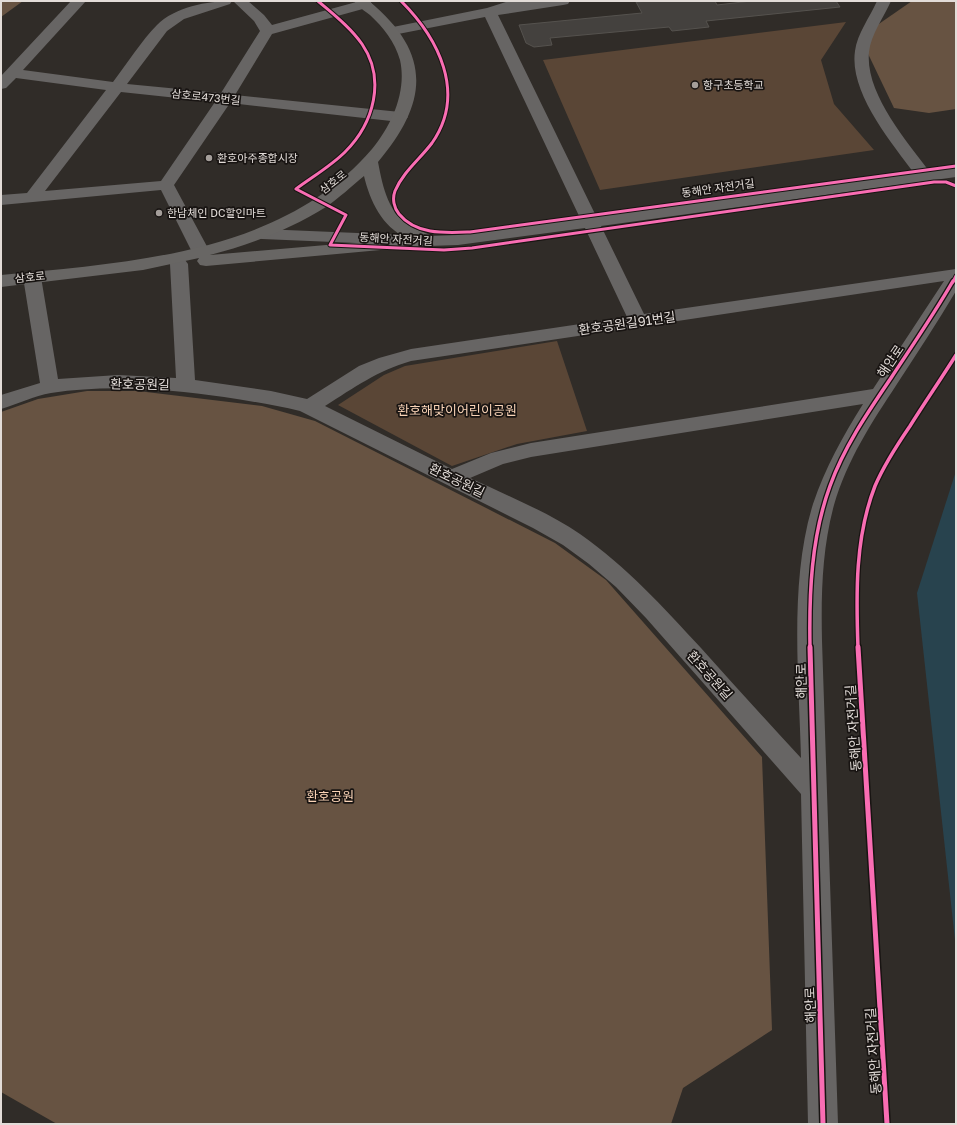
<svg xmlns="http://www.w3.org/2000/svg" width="957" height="1125" viewBox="0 0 957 1125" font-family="'Golos Text','Noto Sans KR',sans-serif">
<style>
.green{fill:#5a4636}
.forest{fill:#675342}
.water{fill:#28434e}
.building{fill:#44413e;stroke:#55524e}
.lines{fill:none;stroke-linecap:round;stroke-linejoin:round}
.minor{fill:#676564;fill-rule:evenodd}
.major{fill:#686664;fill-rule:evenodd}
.cycleway-far2-casing{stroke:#181412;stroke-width:5}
.cycleway-far1-casing{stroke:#181412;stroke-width:6}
.cycleway-casing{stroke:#181412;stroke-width:8}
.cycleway-far2{stroke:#f96db3;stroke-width:3}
.cycleway-far1{stroke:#f96db3;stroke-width:3.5}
.cycleway{stroke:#f96db3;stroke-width:5}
.poi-dot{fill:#a49e9a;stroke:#181412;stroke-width:1.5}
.labels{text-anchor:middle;stroke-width:3.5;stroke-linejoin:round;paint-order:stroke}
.far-poi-label{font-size:11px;fill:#e2dcd8;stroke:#181412;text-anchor:start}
.far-street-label{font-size:11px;fill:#e2dcd8;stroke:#181412}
.street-label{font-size:13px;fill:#e2dcd8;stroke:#181412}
.park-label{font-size:13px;fill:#f9d3b6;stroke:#181412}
</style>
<rect width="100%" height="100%" fill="#302c28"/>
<g class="green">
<path d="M846 22 821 60 834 104 874 150 600 190 543 60Z"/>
<path d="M557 341 587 431 517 444 452 466 338 405 384 375 405 366Z"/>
</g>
<g class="forest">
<path d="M1 1H23L1 17Z"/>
<path d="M912 1H956V109L929 113 894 108 860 37Z"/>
<path d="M87 391H138L262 406 315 421 555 543 606 580 762 757 772 1030 683 1088 671 1124H57L1 1092V412L38 399Z"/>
</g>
<path class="water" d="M956 471V949L917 593Z"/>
<path class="building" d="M649 1H715L717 5 751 1H836L840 7 706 21 709 27 672 31 669 27 550 38 552 45 534 47 526 43 519 25 642 13 636 2Z"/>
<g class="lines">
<g class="minor">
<path d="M71 1H86L23 70 113 82C126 65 142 40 157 25 175 7 207 1 232 1L230 4 184 19 167 31 127 84 221 93 260 31 254 21 233 1H248L264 15 272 25 360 1H370L372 4 370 7 272 34 235 95 400 112 405 114 408 117 405 120 400 122 230 103 174 185 210 252 207 256 201 257 195 256 192 252 161 190 1 205V195L27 193 106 90 16 78 6 88 1 89V76ZM121 92 215 102 161 181 45 191Z"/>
<path d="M509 1H570L568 4 563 5 498 15 596 216 914 173C891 142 849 92 855 51 857 34 870 17 877 1H891C884 17 871 34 869 52 865 93 906 140 929 171L956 167V177L601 226 644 314 956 269V291C937 323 917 353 897 384 872 422 847 460 834 505 822 549 821 595 822 641L838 1124H808L801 794 646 618 616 587 589 564 563 545 533 528 300 411C275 405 250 401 224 397 167 389 108 384 51 393 34 396 18 404 1 409V395L40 383 23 277 26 273 32 271 38 273 41 277 58 379 118 375 176 378 170 264 173 260 179 259 185 260 188 264 195 380 271 391 307 399 359 366 379 358 411 349 627 317 585 228 458 245 429 246 262 239 256 238 253 234 256 230 262 229 429 236 458 235 580 218 485 17 393 35 388 34 386 31 388 28 393 27 487 8ZM944 281 873 389 531 443 491 453 452 469 325 406C355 387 377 371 411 361ZM863 404C843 436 825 468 813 504 789 581 799 678 801 758 767 721 734 685 701 648 663 607 627 567 580 534 548 512 506 495 470 478L503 464 531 457Z"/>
</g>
<path class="major" d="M354 1H369C432 53 429 102 378 162 383 188 388 214 413 228 421 232 433 234 438 241L435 245 206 266 200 265 197 261 199 258 143 270 1 287V275C130 262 281 255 372 149 392 125 407 91 400 60 395 42 383 27 370 15 365 11 358 7 354 1ZM364 176C370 201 382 227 407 238L210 255C251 244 289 230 326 207 339 198 352 186 364 176Z"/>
<defs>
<g id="cycleway-far2">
<path d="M318 1C333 14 350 27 362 44 386 79 374 123 345 152 331 166 312 177 296 189L346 215 330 245 444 250 472 248 934 182H946L956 186"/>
<path d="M401 1C438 38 467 93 432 143 420 159 403 172 395 191 392 199 394 208 399 214 416 235 445 233 470 232L956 166"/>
<path d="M953 282 956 276"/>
</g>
<g id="cycleway-far1">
<path d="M810 648C809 594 811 538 830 486 844 447 868 412 891 378 912 346 934 314 953 281"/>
<path d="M858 648C856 594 855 537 875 486 884 465 897 445 910 426 925 402 941 379 956 355"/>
</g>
<g id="cycleway">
<path d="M810 647 823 1124"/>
<path d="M858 647 887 1124"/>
</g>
</defs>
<use href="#cycleway-far2" class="cycleway-far2-casing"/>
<use href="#cycleway-far1" class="cycleway-far1-casing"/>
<use href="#cycleway" class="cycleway-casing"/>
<use href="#cycleway-far2" class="cycleway-far2"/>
<use href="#cycleway-far1" class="cycleway-far1"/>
<use href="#cycleway" class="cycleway"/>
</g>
<g class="poi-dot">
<circle cx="695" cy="85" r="4"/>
<circle cx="209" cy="158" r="4"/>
<circle cx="159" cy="213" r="4"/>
</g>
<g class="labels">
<g class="far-poi-label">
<text x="703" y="89">항구초등학교</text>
<text x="217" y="162">환호아주종합시장</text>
<text x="167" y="217">한남체인 DC할인마트</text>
</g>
<g class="far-street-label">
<text transform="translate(206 97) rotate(6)" y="4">삼호로473번길</text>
<text transform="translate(333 182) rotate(-38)" y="4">삼호로</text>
<text transform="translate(718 188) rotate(-8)" y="4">동해안 자전거길</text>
<text transform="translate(396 239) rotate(3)" y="4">동해안 자전거길</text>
<text transform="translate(30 277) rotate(-6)" y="4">삼호로</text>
</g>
<g class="street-label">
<text transform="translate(627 323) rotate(-8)" y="5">환호공원길91번길</text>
<text transform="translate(890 361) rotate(-56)" y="5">해안로</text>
<text transform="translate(140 384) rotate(1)" y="5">환호공원길</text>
<text transform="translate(457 480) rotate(26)" y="5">환호공원길</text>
<text transform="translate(710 675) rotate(48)" y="5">환호공원길</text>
<text transform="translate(801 681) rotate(-91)" y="5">해안로</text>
<text transform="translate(853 728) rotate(-94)" y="5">동해안 자전거길</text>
<text transform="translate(810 1005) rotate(-92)" y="5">해안로</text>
<text transform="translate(873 1051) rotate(-94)" y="5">동해안 자전거길</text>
</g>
<g class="park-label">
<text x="457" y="415">환호해맞이어린이공원</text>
<text x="330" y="801">환호공원</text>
</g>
</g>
<rect width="957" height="1125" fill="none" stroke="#e2dcd8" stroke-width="4"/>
</svg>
